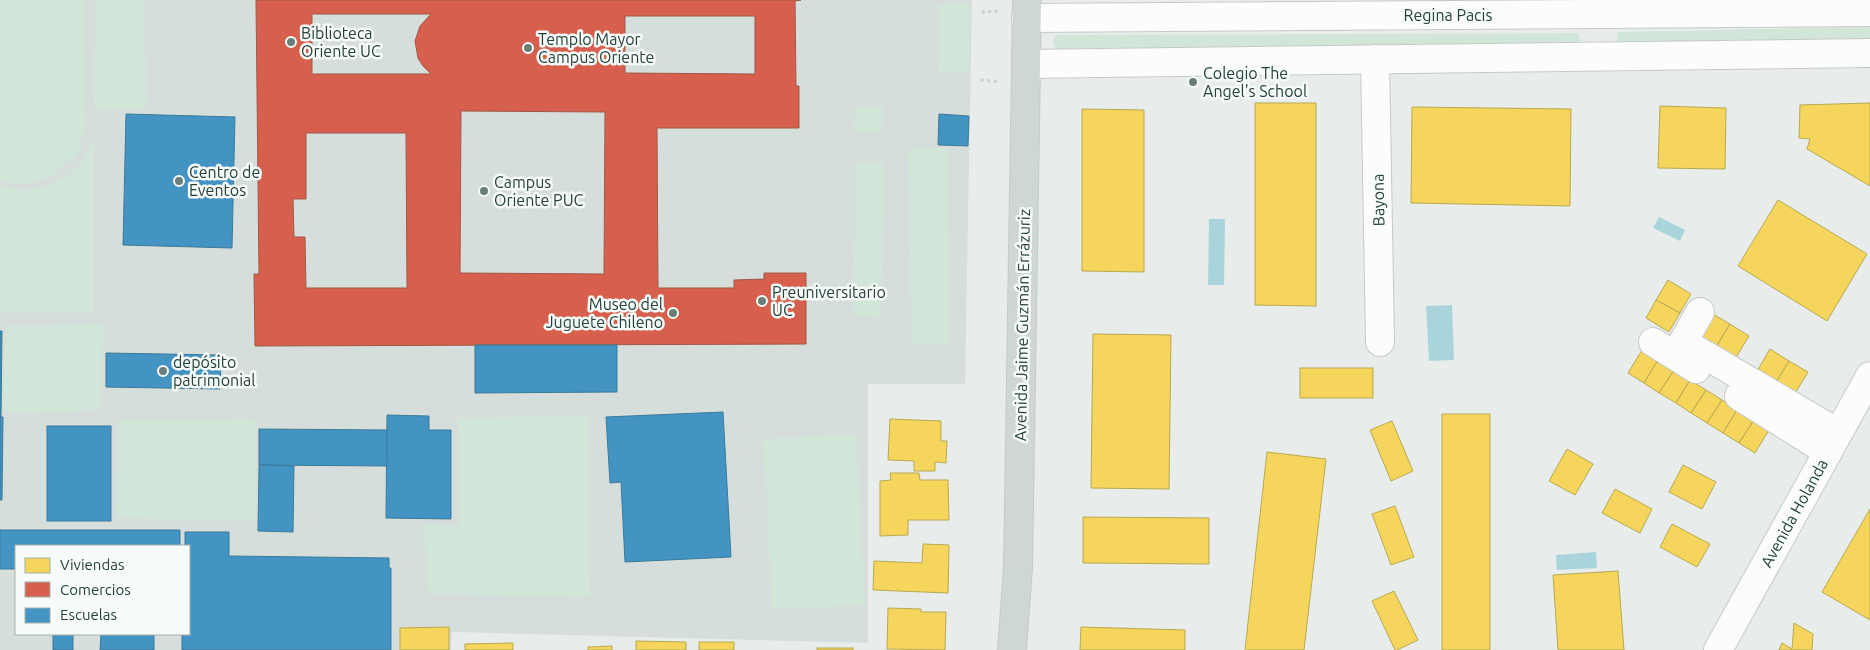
<svg xmlns="http://www.w3.org/2000/svg" width="1870" height="650" viewBox="0 0 1870 650" font-family="Ubuntu,sans-serif">
<style>
.built{fill:#d6dedb;fill-rule:evenodd}
.green{fill:#d1e6d8}
.water{fill:#a9d4db}
.homes{fill:#f6d55c;stroke:#b7a952}
.shops{fill:#d6604d;stroke:#a15747;fill-rule:evenodd}
.schools{fill:#4393c3;stroke:#3a7b9a}
.lines{fill:none;stroke-linecap:round;stroke-linejoin:round}
.minor-casing{stroke:#c5cac8;stroke-width:30}
.major-casing{stroke:#c3ccc9;stroke-width:30}
.path{stroke:#c3ccca;stroke-width:3;stroke-dasharray:2.5 4;stroke-linecap:butt}
.minor{stroke:#fcfcfc;stroke-width:28}
.major{stroke:#cfd7d5;stroke-width:28}
.poi-dot{fill:#697e78;stroke:#f7fbf9;stroke-width:2}
.labels{text-anchor:middle;stroke-width:5;stroke-linejoin:round;paint-order:stroke}
.street-label{font-size:16px;fill:#24423a;stroke:#f7fbf9}
.poi-label{font-size:16px;fill:#24423a;stroke:#f7fbf9;text-anchor:start}
</style>
<rect width="100%" height="100%" fill="#e8edeb"/>
<path class="built" d="M0 0H972L965 384H868V643L452 632 451 650H0ZM16 546H189V634H16Z"/>
<g class="green">
<path d="M0 0H83L84 130 77 154 56 173 33 183H11L0 179Z"/>
<path d="M95 0H144L147 108H94Z"/>
<path d="M939 4H969V73H938Z"/>
<path d="M1870 27V41L1618 46 1617 32Z"/>
<path d="M1579 33 1580 46 1056 49 1053 42 1056 35Z"/>
<path d="M855 107H883L882 131H854Z"/>
<path d="M94 139V312H0V185C29 198 64 184 83 160 87 154 90 146 94 139Z"/>
<path d="M947 148 949 345H911L909 149Z"/>
<path d="M856 162 884 163 881 316 853 315Z"/>
<path d="M103 325 101 410 3 413 5 326Z"/>
<path d="M589 417 590 596 429 594 424 525 459 526 458 418Z"/>
<path d="M255 420V520L117 518 118 421Z"/>
<path d="M856 435 865 605 772 609 764 439Z"/>
</g>
<g class="water">
<path d="M1659 217 1685 230 1680 241 1653 228Z"/>
<path d="M1209 219H1225L1224 285H1208Z"/>
<path d="M1452 305 1454 360 1429 361 1426 306Z"/>
<path d="M1596 552 1597 568 1557 570 1556 555Z"/>
</g>
<g class="homes">
<path d="M1255 103H1316V306L1255 305Z"/>
<path d="M1870 103V186L1807 149 1810 139 1799 138 1800 105Z"/>
<path d="M1660 106 1726 108 1725 169 1658 168Z"/>
<path d="M1412 107 1571 109 1570 206 1411 203Z"/>
<path d="M1082 109 1144 110V272L1082 271Z"/>
<path d="M1778 200 1867 254 1827 321 1738 266Z"/>
<path d="M1668 280 1691 294 1680 313 1656 300Z"/>
<path d="M1656 300 1680 313 1669 332 1646 318Z"/>
<path d="M1711 313 1730 324 1716 347 1698 336Z"/>
<path d="M1730 324 1749 336 1735 359 1716 347Z"/>
<path d="M1093 334 1171 335 1169 489 1091 488Z"/>
<path d="M1770 349 1789 361 1775 384 1756 373Z"/>
<path d="M1642 350 1658 360 1644 383 1628 373Z"/>
<path d="M1658 360 1674 370 1659 393 1644 383Z"/>
<path d="M1789 361 1808 372 1794 395 1775 384Z"/>
<rect x="1300" y="368" width="73" height="30"/>
<path d="M1674 370 1690 380 1676 403 1659 393Z"/>
<path d="M1690 380 1706 390 1691 413 1676 403Z"/>
<path d="M1706 390 1722 400 1707 423 1691 413Z"/>
<path d="M1722 400 1737 410 1723 433 1707 423Z"/>
<path d="M1737 410 1754 420 1739 443 1723 433Z"/>
<rect x="1442" y="414" width="48" height="236"/>
<path d="M890 419 941 421V441H947L946 463 935 462V471H914V461L888 460Z"/>
<path d="M1754 420 1769 430 1755 453 1739 443Z"/>
<path d="M1392 421 1413 471 1391 481 1370 430Z"/>
<path d="M1567 449 1593 464 1575 495 1549 481Z"/>
<path d="M1267 452 1326 459 1304 650H1245Z"/>
<path d="M1683 465 1716 482 1702 509 1669 492Z"/>
<path d="M890 473H919L920 480H948L949 520H908V535L880 536V481L891 480Z"/>
<path d="M1615 489 1652 509 1640 533 1602 513Z"/>
<path d="M1395 506 1414 557 1391 565 1372 514Z"/>
<path d="M1870 509V620L1822 592Z"/>
<path d="M1083 517 1209 518V564L1083 563Z"/>
<path d="M1672 524 1710 544 1697 567 1660 547Z"/>
<path d="M923 544 949 545 948 593 873 590 874 561 922 563Z"/>
<path d="M1618 571 1624 650H1558L1553 575Z"/>
<path d="M1394 591 1418 640 1397 650H1395L1372 601Z"/>
<path d="M888 608 921 609V612H946L945 650 887 649Z"/>
<path d="M1794 623 1813 634 1812 650H1779L1782 643 1792 649Z"/>
<path d="M449 627V650H400V628Z"/>
<path d="M1081 627 1185 630V650H1080Z"/>
<path d="M636 641 686 642V650H636Z"/>
<rect x="699" y="642" width="35" height="8"/>
<path d="M513 643V650H465V644Z"/>
<path d="M612 646V650H588V647Z"/>
<rect x="817" y="648" width="36" height="2"/>
</g>
<path class="shops" d="M256 0H801L795 1 796 86H799V128H657L658 288H734V280L764 279V273H806V344L255 346 254 274H259ZM312 14H431L420 26 415 41 418 58 423 66 431 74H312ZM625 16H755V74L625 73ZM461 111 605 112 604 274 460 273ZM306 133H406L407 288H306L305 237H294L293 199H306Z"/>
<g class="schools">
<path d="M126 114 235 117 232 248 123 245Z"/>
<path d="M939 114 969 116 968 146 938 145Z"/>
<path d="M0 331H2L1 417H0Z"/>
<path d="M475 345H617V392L475 393Z"/>
<path d="M106 353 221 355 220 389 106 387Z"/>
<path d="M723 412 731 557 625 562 621 482 610 483 606 417Z"/>
<path d="M387 415 429 416V430H451V519L386 518Z"/>
<path d="M0 417H3L2 500H0Z"/>
<rect x="47" y="426" width="64" height="95"/>
<path d="M259 429 387 430V466L259 465Z"/>
<path d="M259 465 294 466 293 532 258 531Z"/>
<path d="M0 530H180V546H16V569H0Z"/>
<path d="M185 532H229V556L389 558V568H391V650H182V634H189V546H185Z"/>
<rect x="53" y="634" width="20" height="16"/>
<path d="M101 634H154V650H100Z"/>
</g>
<g class="lines">
<defs>
<g id="minor">
<path d="M1026 18 1870 12"/>
<path d="M1375 59 1380 342"/>
<path d="M1027 64 1870 53"/>
<path d="M1700 312 1683 342 1838 433"/>
<path d="M1653 342 1696 369"/>
<path d="M1739 396 1828 452"/>
<path d="M1718 650 1870 376"/>
</g>
<path id="major" d="M1012 650 1018 567 1027 0"/>
</defs>
<use href="#minor" class="minor-casing"/>
<use href="#major" class="major-casing"/>
<g class="path">
<path d="M982 12 999 11"/>
<path d="M981 80 1000 82"/>
</g>
<use href="#minor" class="minor"/>
<use href="#major" class="major"/>
</g>
<g class="poi-dot">
<circle cx="291" cy="42" r="5"/>
<circle cx="528" cy="48" r="5"/>
<circle cx="1193" cy="82" r="5"/>
<circle cx="179" cy="181" r="5"/>
<circle cx="484" cy="191" r="5"/>
<circle cx="762" cy="301" r="5"/>
<circle cx="673" cy="313" r="5"/>
<circle cx="163" cy="371" r="5"/>
</g>
<g class="labels">
<g class="street-label">
<text x="1448" y="21">Regina Pacis</text>
<text transform="translate(1378 200) rotate(-91)" y="6">Bayona</text>
<text transform="translate(1022 325) rotate(-89)" y="6">Avenida Jaime Guzmán Errázuriz</text>
<text transform="translate(1794 513) rotate(-61)" y="6">Avenida Holanda</text>
</g>
<g class="poi-label">
<text x="301" y="39">Biblioteca<tspan x="301" dy="18">Oriente UC</tspan></text>
<text x="538" y="45">Templo Mayor<tspan x="538" dy="18">Campus Oriente</tspan></text>
<text x="1203" y="79">Colegio The<tspan x="1203" dy="18">Angel's School</tspan></text>
<text x="189" y="178">Centro de<tspan x="189" dy="18">Eventos</tspan></text>
<text x="494" y="188">Campus<tspan x="494" dy="18">Oriente PUC</tspan></text>
<text x="772" y="298">Preuniversitario<tspan x="772" dy="18">UC</tspan></text>
<text x="663" y="310" text-anchor="end">Museo del<tspan x="663" dy="18">Juguete Chileno</tspan></text>
<text x="173" y="368">depósito<tspan x="173" dy="18">patrimonial</tspan></text>
</g>
</g>
<rect x="15" y="545" width="175" height="90" fill="#f7fbf9" stroke="#a3b1ad"/>
<rect x="25" y="558" width="25" height="15" fill="#f6d55c" stroke="#a3b1ad"/>
<text x="60" y="570" font-size="15" fill="#24423a">Viviendas</text>
<rect x="25" y="582" width="25" height="15" fill="#d6604d" stroke="#a3b1ad"/>
<text x="60" y="595" font-size="15" fill="#24423a">Comercios</text>
<rect x="25" y="608" width="25" height="15" fill="#4393c3" stroke="#a3b1ad"/>
<text x="60" y="620" font-size="15" fill="#24423a">Escuelas</text>
</svg>
